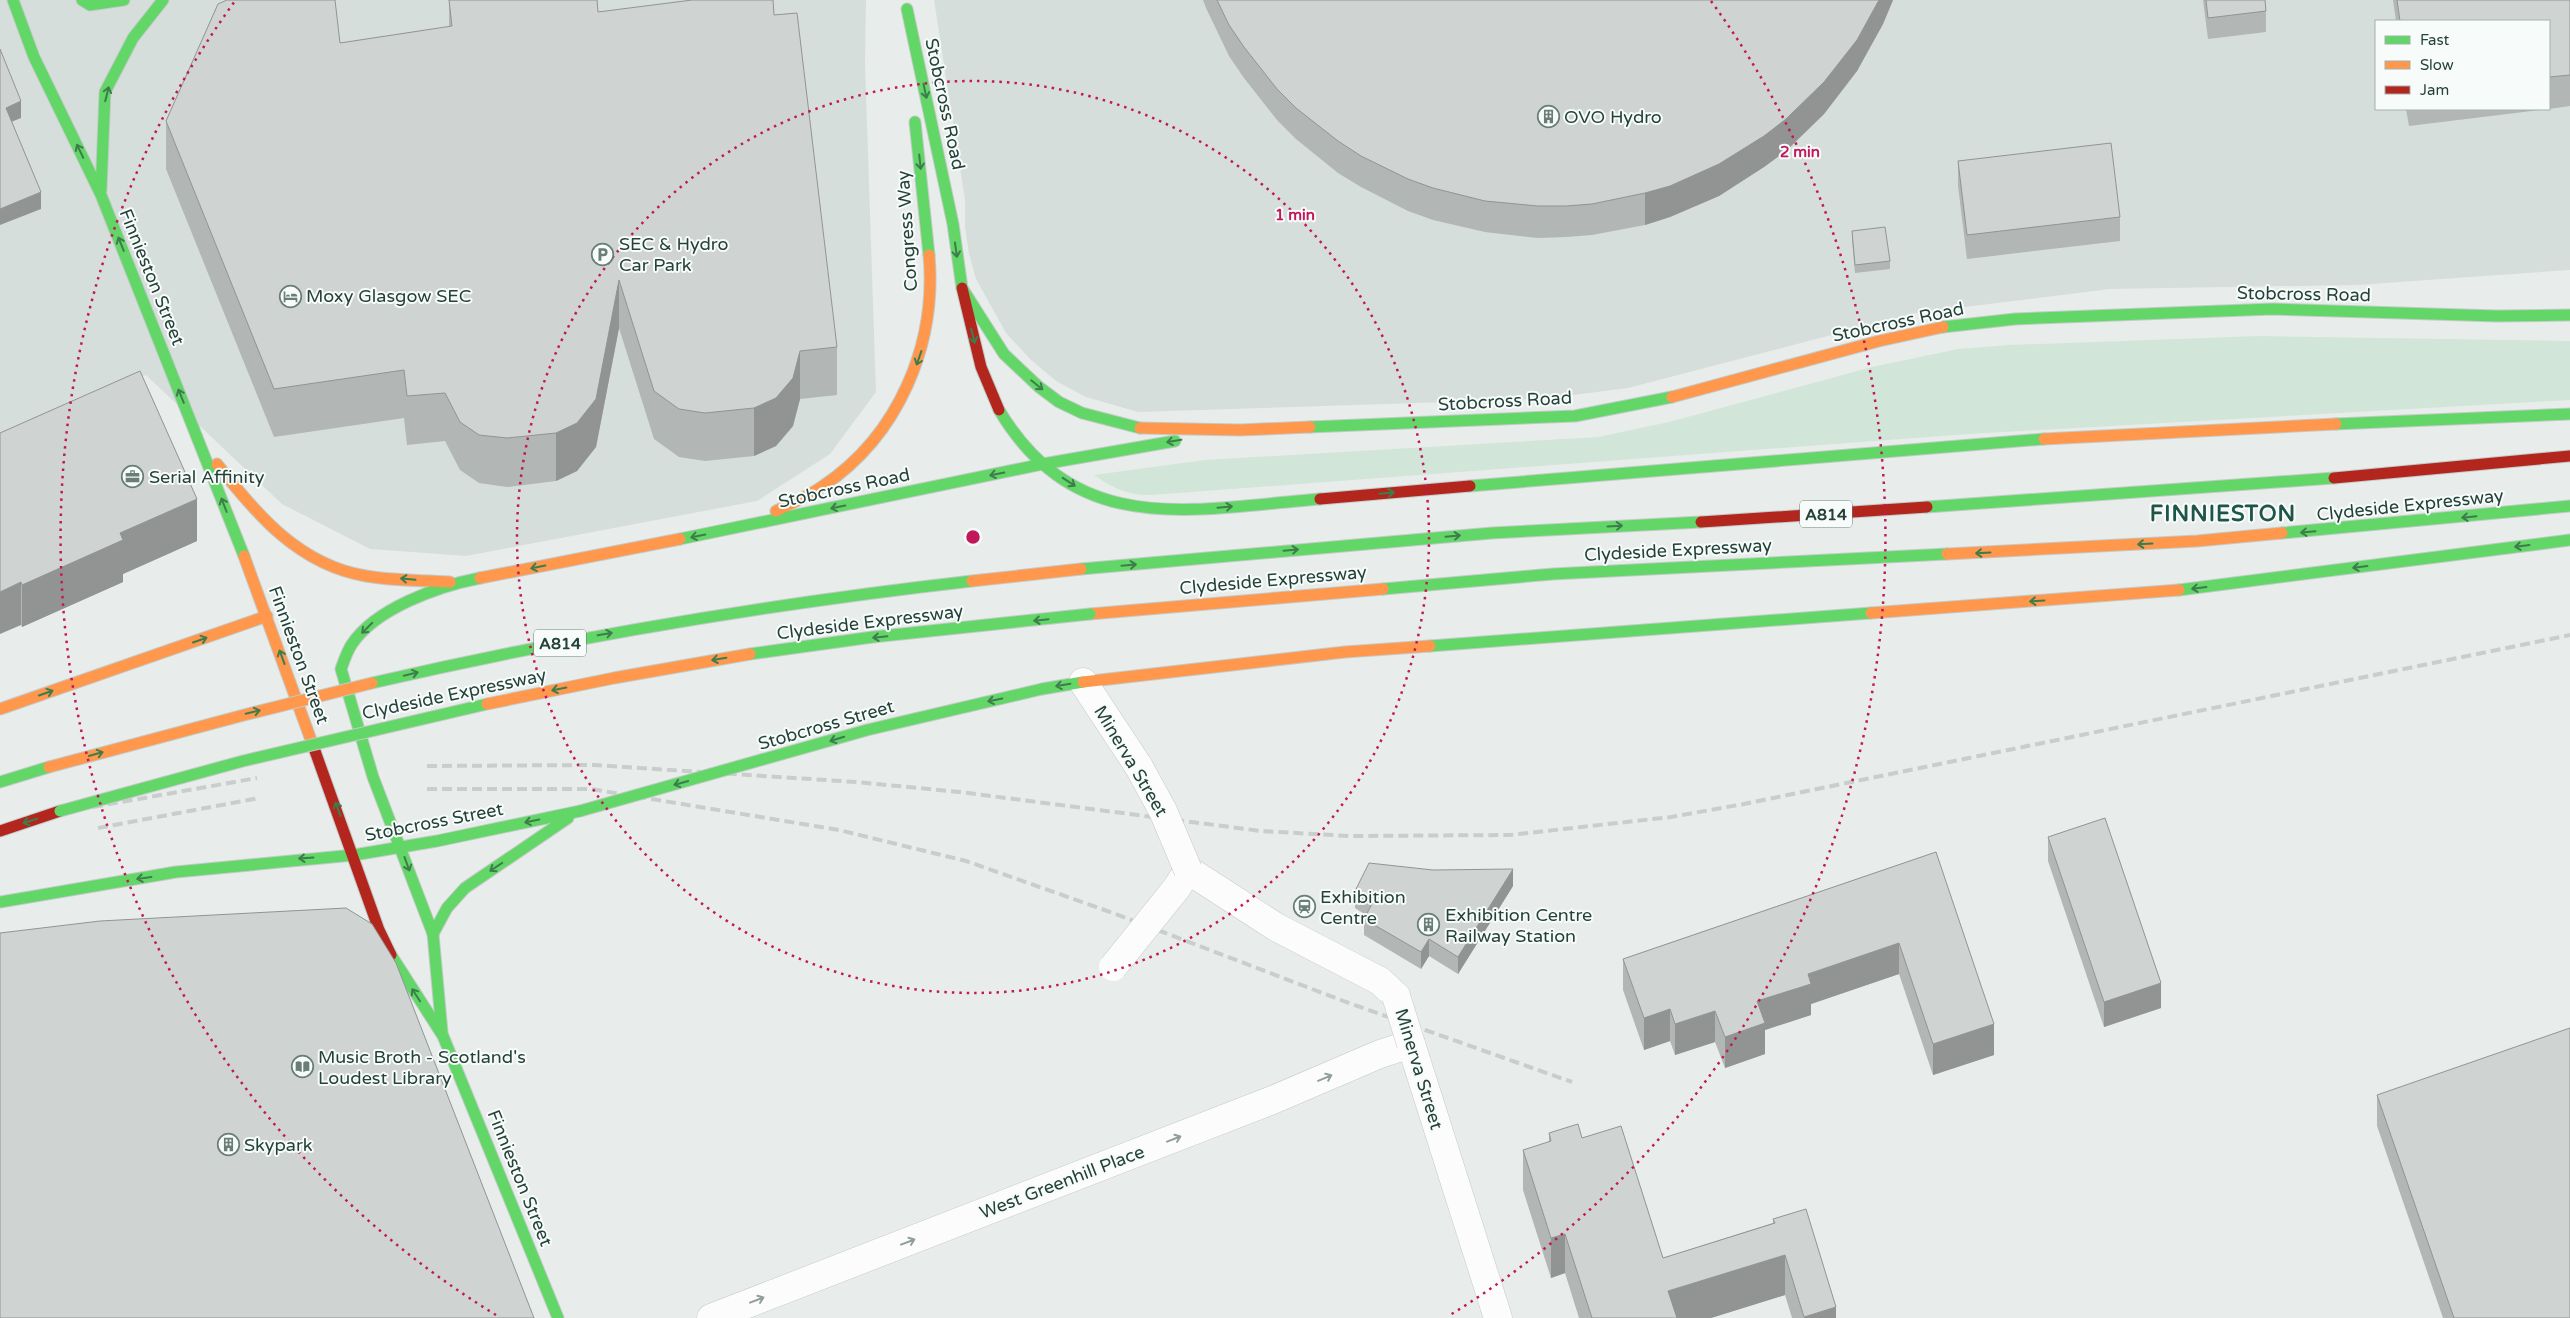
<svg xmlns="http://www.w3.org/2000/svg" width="2570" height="1318" viewBox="0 0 2570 1318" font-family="'Varela Round',sans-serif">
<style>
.built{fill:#d6dedb;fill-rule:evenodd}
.green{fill:#d1e6d8}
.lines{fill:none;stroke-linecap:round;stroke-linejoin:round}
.street-casing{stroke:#c5cac8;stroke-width:29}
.fast-casing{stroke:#c3cbc8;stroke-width:13}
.slow-casing{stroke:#c3cbc8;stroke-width:13}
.jam-casing{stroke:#c3cbc8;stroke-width:13}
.street{stroke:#fcfcfc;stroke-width:28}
.fast{stroke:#63d668;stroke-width:11}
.slow{stroke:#ff974d;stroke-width:11}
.jam{stroke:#b3261e;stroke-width:11}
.rail{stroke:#c9cdcc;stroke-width:4;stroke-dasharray:10 5;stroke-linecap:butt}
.street-bridge-casing{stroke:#c5cac8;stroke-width:29;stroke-linecap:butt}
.fast-bridge-casing{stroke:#c3cbc8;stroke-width:13;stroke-linecap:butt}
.slow-bridge-casing{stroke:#c3cbc8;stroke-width:13;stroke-linecap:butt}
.street-bridge{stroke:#fcfcfc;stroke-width:28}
.fast-bridge{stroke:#63d668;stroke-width:11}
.slow-bridge{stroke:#ff974d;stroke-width:11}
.wall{fill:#b2b6b5}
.shaded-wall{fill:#919493}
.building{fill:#cfd4d2;stroke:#919493}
.oneway{stroke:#3d7d4c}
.oneway2{stroke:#909f9b}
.ring{fill:none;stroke:#c2185b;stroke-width:2.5;stroke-dasharray:2.5 5}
.labels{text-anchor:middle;stroke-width:4;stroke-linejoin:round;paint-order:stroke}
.shield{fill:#f7fbf9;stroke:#637a73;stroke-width:1}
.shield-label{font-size:16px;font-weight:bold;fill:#24423a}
.street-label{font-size:18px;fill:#24423a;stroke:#f7fbf9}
.poi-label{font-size:18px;fill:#24423a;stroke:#f7fbf9;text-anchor:start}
.district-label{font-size:22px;font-weight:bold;letter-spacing:1px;fill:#1f5548;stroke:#f7fbf9}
.centre{fill:#c2185b;stroke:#f7fbf9;stroke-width:2.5}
.ring-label{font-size:15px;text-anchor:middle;font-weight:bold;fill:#c2185b;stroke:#f7fbf9;stroke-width:4;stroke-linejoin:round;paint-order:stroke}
</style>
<rect width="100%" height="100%" fill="#e8edeb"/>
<g class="built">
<path d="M0 0H866L865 63 876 392 830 454 757 501 466 556 370 549 282 504 146 375 0 435Z"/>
<path d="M934 0H2570V270L2357 285 2110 289 1916 313 1628 388 1543 399 1138 412 1086 397 1056 381 1031 360 1006 333 976 279 969 254 965 227V200ZM2376 21H2549V109H2376Z"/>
</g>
<path class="green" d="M2258 336 2570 341V400L1969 434 1152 495C1128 496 1113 488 1094 475L1205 460 1598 437 1669 422 1872 367 1958 349 2008 345Z"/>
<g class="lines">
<defs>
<g id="street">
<path d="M1083 682 1139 767"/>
<path d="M1176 889 1188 870 1276 927 1380 981 1396 996"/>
<path d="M711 1318 1275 1099 1380 1054 1411 1044 1498 1318"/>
</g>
<g id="fast">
<path d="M13 0 34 57 101 195 244 556"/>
<path d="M82 0 90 5 124 0"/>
<path d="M907 9 953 224 962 288 1004 354 1039 387 1059 402 1082 413 1140 428"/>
<path d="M915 122 929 255"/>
<path d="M101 191 105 92 133 38 163 0"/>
<path d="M1943 327 2015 319 2273 309 2497 316 2570 315"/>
<path d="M999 410C1077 540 1193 509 1320 499"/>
<path d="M2336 424 2570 414"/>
<path d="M1310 427 1575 416 1672 397"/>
<path d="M1470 486 2044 439"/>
<path d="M1927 507 2334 478"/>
<path d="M2282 533 2570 506"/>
<path d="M680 539 1043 464 1175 441"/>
<path d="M1081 569 1492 533 1701 522"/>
<path d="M1383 589 1553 574 1947 554"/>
<path d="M2179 590 2570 540"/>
<path d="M1430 646 1871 613"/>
<path d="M1042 689 1083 682"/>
<path d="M0 782 49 767"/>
<path d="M354 855 437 841 580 811"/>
<path d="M0 902 176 872 354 855"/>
<path d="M433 934 447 908 465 888 568 818"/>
<path d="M391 955 443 1036 558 1318"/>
<path d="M442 1032 433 934 373 777 341 669C344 661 347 651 352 644 376 608 439 586 480 578"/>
</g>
<g id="slow">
<path d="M1672 397 1879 341 1943 327"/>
<path d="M1140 428 1240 430 1310 427"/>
<path d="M2044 439 2336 424"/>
<path d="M217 464C256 514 299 565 366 576 394 581 422 580 450 582"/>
<path d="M776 511C792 503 809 496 823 486 899 435 937 344 929 255"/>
<path d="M1947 554 2197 541 2282 533"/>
<path d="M244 556 315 751"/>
<path d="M480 578 680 539"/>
<path d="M1871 613 2179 590"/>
<path d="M1090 614 1383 589"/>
<path d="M1083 682 1345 652 1430 646"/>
<path d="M0 709 267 616"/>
</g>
<g id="jam">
<path d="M962 288 981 367 999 410"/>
<path d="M2334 478 2570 456"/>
<path d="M1320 499 1470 486"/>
<path d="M1701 522 1927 507"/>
<path d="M315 751 379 930 391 955"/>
<path d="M0 831 60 811"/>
</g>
</defs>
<use href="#street" class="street-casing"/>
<use href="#fast" class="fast-casing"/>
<use href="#slow" class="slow-casing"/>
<use href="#jam" class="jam-casing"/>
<use href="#street" class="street"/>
<use href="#fast" class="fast"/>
<use href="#slow" class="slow"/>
<use href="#jam" class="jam"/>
<g class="rail">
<path d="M427 766 594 765 856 782 960 792 1261 831 1349 836 1510 835 1671 817 1744 804 2570 635"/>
<path d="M427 789H591L839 830 966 861 1113 913 1346 1002 1572 1082"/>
<path d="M93 807 257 778"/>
<path d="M98 828 259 798"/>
</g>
<defs>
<g id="street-bridge">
<path d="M1139 767 1163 811 1188 870"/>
<path d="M1113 967 1175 890"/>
<path d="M1396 996 1411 1044"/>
</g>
<g id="fast-bridge">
<path d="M750 654 873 637 1090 614"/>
<path d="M372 683C570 637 770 604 972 581"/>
<path d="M60 811 243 761 487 704"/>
<path d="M580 811 867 730 1042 689"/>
</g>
<g id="slow-bridge">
<path d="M972 581 1081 569"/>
<path d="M487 704 614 678 750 654"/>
<path d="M49 767 244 715 372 683"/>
</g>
</defs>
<use href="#street-bridge" class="street-bridge-casing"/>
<use href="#fast-bridge" class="fast-bridge-casing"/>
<use href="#slow-bridge" class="slow-bridge-casing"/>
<use href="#street-bridge" class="street-bridge"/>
<use href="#fast-bridge" class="fast-bridge"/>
<use href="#slow-bridge" class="slow-bridge"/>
</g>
<g class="wall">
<path d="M449 0 598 12 774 15 837 347V395L800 399 793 426 776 446 754 456 705 461 679 457 654 439 619 328 596 447 577 471 556 481 507 487 479 483 460 470 445 441 407 445 404 418 274 437 166 169V121L340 43 449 27Z"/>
<path d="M1203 0H1893L1883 24 1857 71 1824 114 1786 151 1764 167 1719 196 1670 217 1645 225 1592 235 1566 237 1538 238 1485 232 1433 220 1408 211 1361 187 1338 173 1296 139 1277 120 1244 78 1229 56 1206 8Z"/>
<path d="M2203 0H2265L2266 11V32L2208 39Z"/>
<path d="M2393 0H2570V106L2549 109V21H2396Z"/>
<path d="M2406 109H2548L2409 126Z"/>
<path d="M1958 161 2120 217V241L1967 259 1958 186Z"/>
<path d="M1852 231 1890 261V269L1855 273 1852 240Z"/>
<path d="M0 433 197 541 123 574V582L22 627 21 625Z"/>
<path d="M2048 837 2161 1008 2104 1027 2048 861Z"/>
<path d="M1936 852 1994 1055 1933 1075 1899 974 1811 1004V1015L1765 1030V1054L1725 1068 1715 1042 1675 1055 1670 1041 1644 1050 1623 990V959Z"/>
<path d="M1513 886 1458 974 1429 956 1421 969 1364 935V919L1366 915 1355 908V891Z"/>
<path d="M2377 1095 2570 1318H2443L2377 1126Z"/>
<path d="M1549 1133 1582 1138 1663 1258 1773 1223V1219L1836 1318H1792L1785 1295 1711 1318H1579L1565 1273 1551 1278 1523 1190V1150L1549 1142Z"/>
</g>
<g class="shaded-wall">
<path d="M1879 0H1893L1883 24 1857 71 1824 114 1786 151 1764 167 1719 196 1670 217 1645 225V193Z"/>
<path d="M21 101V118L6 124V108Z"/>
<path d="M41 192V209L0 225V209Z"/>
<path d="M619 280V328L596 447 577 471 556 481V433Z"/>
<path d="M800 351V399L793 426 776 446 754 456V408Z"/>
<path d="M197 499V541L123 574V582L22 627V585L120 533Z"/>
<path d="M21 582V625L0 634V592Z"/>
<path d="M1513 869V886L1458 974V957Z"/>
<path d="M1429 939V956L1421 969V952Z"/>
<path d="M1899 943V974L1811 1004V1015L1765 1030V1054L1725 1068V1037L1757 1001 1808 974Z"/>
<path d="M2161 983V1008L2104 1027V1002Z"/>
<path d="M1670 1009V1041L1644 1050V1018Z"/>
<path d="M1715 1011V1042L1675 1055V1024Z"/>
<path d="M1994 1024V1055L1933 1075V1044Z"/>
<path d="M1565 1234V1273L1551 1278V1238Z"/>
<path d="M1785 1255V1295L1711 1318H1668V1291Z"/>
<path d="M1836 1307V1318H1804V1317Z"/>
</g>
<g class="building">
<path d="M227 0H335L340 43 452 26 449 0H597L598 12 692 0H773L774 15 797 13 837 347 800 351 793 378 776 398 754 408 705 413 679 409 654 391 619 280 596 399 577 423 556 433 507 438 479 435 460 422 445 393 407 396 404 370 274 389 166 121 218 4Z"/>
<path d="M1217 0H1879L1857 40 1824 82 1786 119 1764 136 1719 164 1670 186 1645 193 1592 204 1566 206H1538L1485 201 1433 188 1408 179 1361 156 1338 141 1296 108 1277 89 1244 47 1229 25Z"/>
<path d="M2206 0H2265L2266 11 2208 18Z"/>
<path d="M2397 0H2570V75L2549 77V21H2400Z"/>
<path d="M0 49 21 101 6 108 41 192 0 209Z"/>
<path d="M2111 143 2120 217 1967 235 1958 161Z"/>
<path d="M1885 227 1890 261 1855 265 1852 231Z"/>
<path d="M140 371 197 499 120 533 123 540 22 585 21 582 0 592V433Z"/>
<path d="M2105 818 2161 983 2104 1002 2048 837Z"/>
<path d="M1936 852 1994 1024 1933 1044 1899 943 1808 974 1811 984 1757 1001 1765 1023 1725 1037 1715 1011 1675 1024 1670 1009 1644 1018 1623 959Z"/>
<path d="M1369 863 1433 870 1513 869 1458 957 1429 939 1421 952 1364 919 1373 902 1355 891Z"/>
<path d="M346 908 372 924 396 963 534 1318H0V933L100 921Z"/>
<path d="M2570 1028V1318H2454L2377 1095Z"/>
<path d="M1578 1124 1582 1138 1621 1126 1663 1258 1775 1223 1773 1219 1806 1209 1836 1307 1804 1317 1785 1255 1668 1291 1677 1318H1592L1565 1234 1551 1238 1523 1150 1551 1141 1549 1133Z"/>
</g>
<defs><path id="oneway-shaft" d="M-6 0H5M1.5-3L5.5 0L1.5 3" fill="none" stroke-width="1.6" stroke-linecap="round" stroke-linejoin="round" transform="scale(1.25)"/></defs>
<g class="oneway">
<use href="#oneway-shaft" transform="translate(925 91) rotate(78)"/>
<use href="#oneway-shaft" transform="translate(107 94) rotate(-76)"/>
<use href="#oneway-shaft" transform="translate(80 151) rotate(-116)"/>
<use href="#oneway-shaft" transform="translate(920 162) rotate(84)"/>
<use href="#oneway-shaft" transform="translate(121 244) rotate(-112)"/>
<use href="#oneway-shaft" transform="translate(956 250) rotate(82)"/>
<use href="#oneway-shaft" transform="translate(973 336) rotate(76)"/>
<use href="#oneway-shaft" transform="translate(919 358) rotate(109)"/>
<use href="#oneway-shaft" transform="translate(1037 385) rotate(39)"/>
<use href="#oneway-shaft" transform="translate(181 396) rotate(-112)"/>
<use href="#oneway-shaft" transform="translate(1174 441) rotate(170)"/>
<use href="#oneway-shaft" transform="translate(997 474) rotate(169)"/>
<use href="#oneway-shaft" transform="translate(1069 482) rotate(33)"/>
<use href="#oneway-shaft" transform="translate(1387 493) rotate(-5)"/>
<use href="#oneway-shaft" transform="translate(224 505) rotate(-111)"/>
<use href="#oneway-shaft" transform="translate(838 507) rotate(168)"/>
<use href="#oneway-shaft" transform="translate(1225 507) rotate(-5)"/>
<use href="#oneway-shaft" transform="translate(2469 517) rotate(174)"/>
<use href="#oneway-shaft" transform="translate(1615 526) rotate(-3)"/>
<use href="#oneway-shaft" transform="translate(2308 532) rotate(175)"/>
<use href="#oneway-shaft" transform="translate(698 536) rotate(169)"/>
<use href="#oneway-shaft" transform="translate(1453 536) rotate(-5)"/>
<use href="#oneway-shaft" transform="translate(2145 544) rotate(177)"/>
<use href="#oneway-shaft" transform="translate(2522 546) rotate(173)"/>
<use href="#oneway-shaft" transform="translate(1291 550) rotate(-5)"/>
<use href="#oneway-shaft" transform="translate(1983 553) rotate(177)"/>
<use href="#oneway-shaft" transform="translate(1129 565) rotate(-5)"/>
<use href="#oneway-shaft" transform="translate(538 567) rotate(169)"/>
<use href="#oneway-shaft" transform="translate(2360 567) rotate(173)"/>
<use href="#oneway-shaft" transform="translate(408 579) rotate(-175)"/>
<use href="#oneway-shaft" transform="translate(2199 588) rotate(173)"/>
<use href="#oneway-shaft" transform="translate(2037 601) rotate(176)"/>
<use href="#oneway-shaft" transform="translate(1041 620) rotate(174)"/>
<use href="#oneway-shaft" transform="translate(367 628) rotate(135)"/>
<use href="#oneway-shaft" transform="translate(605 634) rotate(-10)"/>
<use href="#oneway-shaft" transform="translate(880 637) rotate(174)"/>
<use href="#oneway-shaft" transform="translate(200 640) rotate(-19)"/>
<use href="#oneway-shaft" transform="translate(282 657) rotate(-110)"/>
<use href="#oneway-shaft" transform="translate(719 659) rotate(171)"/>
<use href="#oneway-shaft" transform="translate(411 674) rotate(-13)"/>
<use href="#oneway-shaft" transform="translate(1063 685) rotate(170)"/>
<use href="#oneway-shaft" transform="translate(559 689) rotate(169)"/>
<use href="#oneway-shaft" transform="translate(46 693) rotate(-19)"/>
<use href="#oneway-shaft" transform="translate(995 700) rotate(168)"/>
<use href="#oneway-shaft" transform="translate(253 712) rotate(-14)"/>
<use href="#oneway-shaft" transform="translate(837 739) rotate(163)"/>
<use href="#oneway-shaft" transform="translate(96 754) rotate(-16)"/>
<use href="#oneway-shaft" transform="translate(681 783) rotate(164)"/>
<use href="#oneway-shaft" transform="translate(338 809) rotate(-110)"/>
<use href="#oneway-shaft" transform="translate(30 821) rotate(162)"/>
<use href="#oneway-shaft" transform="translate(532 821) rotate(168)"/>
<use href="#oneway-shaft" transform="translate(306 858) rotate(176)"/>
<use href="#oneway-shaft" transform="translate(407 864) rotate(70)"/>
<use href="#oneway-shaft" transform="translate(496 867) rotate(146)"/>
<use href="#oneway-shaft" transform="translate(144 878) rotate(172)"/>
<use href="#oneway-shaft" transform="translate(416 995) rotate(-123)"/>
</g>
<g class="oneway2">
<use href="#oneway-shaft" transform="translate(1325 1078) rotate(-23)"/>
<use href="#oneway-shaft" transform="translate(1174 1139) rotate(-21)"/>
<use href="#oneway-shaft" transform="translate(908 1242) rotate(-21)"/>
<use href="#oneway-shaft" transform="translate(757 1300) rotate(-21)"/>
</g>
<g class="ring">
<circle cx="973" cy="537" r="456"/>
<path d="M496 1315A912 912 0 0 1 235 1M1711 1A912 912 0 0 1 1450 1315"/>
</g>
<defs>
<symbol id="building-ring" viewBox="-11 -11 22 22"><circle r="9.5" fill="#f7fbf9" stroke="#697e78" stroke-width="1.5"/><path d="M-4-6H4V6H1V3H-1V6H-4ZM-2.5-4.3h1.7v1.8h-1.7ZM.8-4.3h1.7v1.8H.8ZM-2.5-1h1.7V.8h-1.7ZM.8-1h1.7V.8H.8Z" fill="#697e78"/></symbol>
<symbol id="parking-ring" viewBox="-11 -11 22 22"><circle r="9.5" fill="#f7fbf9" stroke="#697e78" stroke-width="1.5"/><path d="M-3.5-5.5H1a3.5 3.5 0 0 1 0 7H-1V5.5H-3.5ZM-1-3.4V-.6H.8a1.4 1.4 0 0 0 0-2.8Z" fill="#697e78"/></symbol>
<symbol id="hotel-ring" viewBox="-11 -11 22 22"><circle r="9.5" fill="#f7fbf9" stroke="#697e78" stroke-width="1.5"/><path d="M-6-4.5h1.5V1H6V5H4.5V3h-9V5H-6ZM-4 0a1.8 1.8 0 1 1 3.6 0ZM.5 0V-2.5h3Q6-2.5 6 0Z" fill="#697e78"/></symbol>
<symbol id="office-ring" viewBox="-11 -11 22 22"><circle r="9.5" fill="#f7fbf9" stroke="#697e78" stroke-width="1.5"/><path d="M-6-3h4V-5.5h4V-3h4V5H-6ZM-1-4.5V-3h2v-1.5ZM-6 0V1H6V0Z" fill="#697e78"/></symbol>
<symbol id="station-ring" viewBox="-11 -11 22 22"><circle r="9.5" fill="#f7fbf9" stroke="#697e78" stroke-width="1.5"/><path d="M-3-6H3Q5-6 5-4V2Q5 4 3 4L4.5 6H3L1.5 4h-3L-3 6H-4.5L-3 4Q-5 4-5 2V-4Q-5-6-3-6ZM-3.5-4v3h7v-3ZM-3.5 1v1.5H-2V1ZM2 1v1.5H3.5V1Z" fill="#697e78"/></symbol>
<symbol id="library-ring" viewBox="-11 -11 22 22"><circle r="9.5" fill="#f7fbf9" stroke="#697e78" stroke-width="1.5"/><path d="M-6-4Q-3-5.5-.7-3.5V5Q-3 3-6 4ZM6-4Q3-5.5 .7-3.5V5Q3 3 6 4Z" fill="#697e78"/></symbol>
</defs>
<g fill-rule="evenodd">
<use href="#building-ring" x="1536" y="104" width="25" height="25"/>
<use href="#parking-ring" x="590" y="242" width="25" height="25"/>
<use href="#hotel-ring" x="278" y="284" width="25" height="25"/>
<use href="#office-ring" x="120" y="464" width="25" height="25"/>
<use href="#station-ring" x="1292" y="894" width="25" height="25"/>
<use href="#building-ring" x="1416" y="912" width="25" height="25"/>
<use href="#library-ring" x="290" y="1054" width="25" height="25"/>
<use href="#building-ring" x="216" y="1132" width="25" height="25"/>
</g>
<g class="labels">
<g class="shield">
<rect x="1800" y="500.5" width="52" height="27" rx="4"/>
<rect x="534" y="629.5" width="52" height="27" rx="4"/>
</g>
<g class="shield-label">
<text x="1826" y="520">A814</text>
<text x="560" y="649">A814</text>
</g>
<g class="street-label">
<text transform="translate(945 104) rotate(78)" y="6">Stobcross Road</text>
<text transform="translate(907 231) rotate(-94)" y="6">Congress Way</text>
<text transform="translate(152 277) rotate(68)" y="6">Finnieston Street</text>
<text transform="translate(2304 294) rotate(1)" y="6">Stobcross Road</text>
<text transform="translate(1898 322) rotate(-12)" y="6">Stobcross Road</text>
<text transform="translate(1505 401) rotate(-3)" y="6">Stobcross Road</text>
<text transform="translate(844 488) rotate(-12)" y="6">Stobcross Road</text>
<text transform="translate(2410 505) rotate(-6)" y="6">Clydeside Expressway</text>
<text transform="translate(1678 550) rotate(-3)" y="6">Clydeside Expressway</text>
<text transform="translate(1273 580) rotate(-5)" y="6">Clydeside Expressway</text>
<text transform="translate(870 622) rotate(-7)" y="6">Clydeside Expressway</text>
<text transform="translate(299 655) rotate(70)" y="6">Finnieston Street</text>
<text transform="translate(454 694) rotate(-12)" y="6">Clydeside Expressway</text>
<text transform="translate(826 725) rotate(-16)" y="6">Stobcross Street</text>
<text transform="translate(1131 761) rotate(59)" y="6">Minerva Street</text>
<text transform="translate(434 822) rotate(-11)" y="6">Stobcross Street</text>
<text transform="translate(1419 1069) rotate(73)" y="6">Minerva Street</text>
<text transform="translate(520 1178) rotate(68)" y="6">Finnieston Street</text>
<text transform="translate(1062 1182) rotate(-21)" y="6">West Greenhill Place</text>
</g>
<g class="poi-label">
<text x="1564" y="123">OVO Hydro</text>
<text x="619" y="250">SEC &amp; Hydro<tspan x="619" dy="21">Car Park</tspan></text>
<text x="306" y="302">Moxy Glasgow SEC</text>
<text x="149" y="483">Serial Affinity</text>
<text x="1320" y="903">Exhibition<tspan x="1320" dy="21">Centre</tspan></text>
<text x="1445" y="921">Exhibition Centre<tspan x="1445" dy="21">Railway Station</tspan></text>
<text x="318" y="1063">Music Broth - Scotland's<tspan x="318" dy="21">Loudest Library</tspan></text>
<text x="244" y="1151">Skypark</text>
</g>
<g class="district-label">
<text x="2223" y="521">FINNIESTON</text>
</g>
</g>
<circle cx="973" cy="537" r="8" class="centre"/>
<g class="ring-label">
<text x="1800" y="157">2 min</text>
<text x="1295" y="220">1 min</text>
</g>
<rect x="2375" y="20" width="175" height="90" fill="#f7fbf9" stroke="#a3b1ad"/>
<rect x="2385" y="36" width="25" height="8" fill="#63d668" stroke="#a3b1ad"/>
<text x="2420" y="45" font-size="15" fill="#24423a">Fast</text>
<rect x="2385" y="61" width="25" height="8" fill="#ff974d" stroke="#a3b1ad"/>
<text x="2420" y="70" font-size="15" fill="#24423a">Slow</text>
<rect x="2385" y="86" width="25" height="8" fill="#b3261e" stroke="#a3b1ad"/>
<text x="2420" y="95" font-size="15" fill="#24423a">Jam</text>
</svg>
